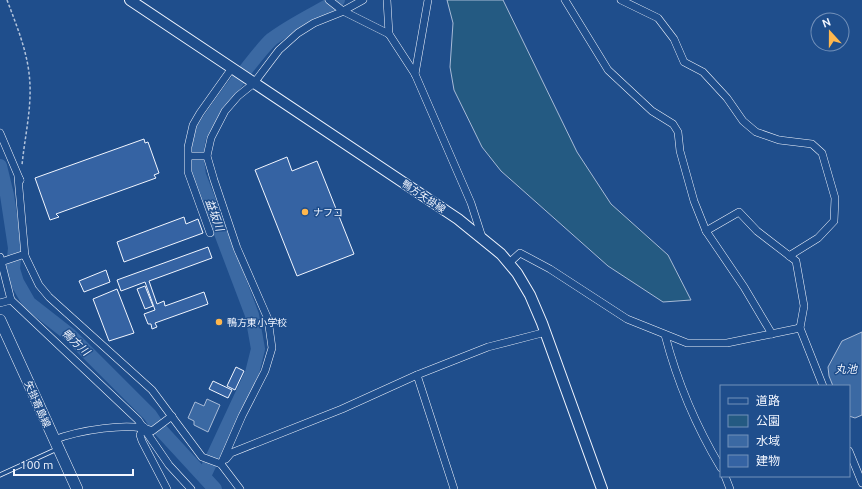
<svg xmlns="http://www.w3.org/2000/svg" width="862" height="489" viewBox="0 0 862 489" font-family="Ubuntu,'Noto Sans JP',sans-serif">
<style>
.green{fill:#245a82;stroke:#a8bbd7}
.water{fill:#3b69a3;stroke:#a8bbd7}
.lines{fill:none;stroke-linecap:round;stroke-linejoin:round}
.river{stroke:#3b69a3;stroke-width:14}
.building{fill:#3563a3;stroke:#f2f6ff}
.lane-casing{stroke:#f2f6ff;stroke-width:5}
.street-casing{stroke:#f2f6ff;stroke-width:8}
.secondary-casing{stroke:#f2f6ff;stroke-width:12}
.primary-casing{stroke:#f2f6ff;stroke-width:12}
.path{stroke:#b3c4dc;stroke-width:1.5;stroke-dasharray:3 2;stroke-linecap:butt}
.lane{stroke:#1f4e8c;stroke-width:3.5}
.street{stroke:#1f4e8c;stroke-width:7}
.secondary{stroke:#1f4e8c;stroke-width:10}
.primary{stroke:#1f4e8c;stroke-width:11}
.poi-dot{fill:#ffb74d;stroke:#1f4e8c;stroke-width:1.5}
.labels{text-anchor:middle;stroke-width:3;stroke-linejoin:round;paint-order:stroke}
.street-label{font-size:10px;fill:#f2f6ff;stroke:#1f4e8c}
.poi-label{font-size:10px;fill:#f2f6ff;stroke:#1f4e8c;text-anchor:start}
.water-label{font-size:11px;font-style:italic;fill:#f2f6ff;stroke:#1f4e8c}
</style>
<rect width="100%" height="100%" fill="#1f4e8c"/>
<path class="green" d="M447 0H503L577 152 611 204 668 255 691 300 663 302 608 266 501 171 482 147 454 90 450 67 453 23Z"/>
<g class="water">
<path d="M862 332V415L855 418 849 416V386H833L829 376 828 367 842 341Z"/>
<path d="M207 399 220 405 208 432 194 425V421L188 418 195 402 204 406Z"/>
</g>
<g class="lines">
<g class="river">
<path d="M0 166 7 195 15 248 13 269 17 282 29 303 70 335 150 415 158 427 215 489"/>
<path d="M204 476 252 373 258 349 252 315 199 175C197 163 196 149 199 138 203 125 260 49 272 39 292 24 316 13 338 0"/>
</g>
</g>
<g class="building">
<path d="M144 139 145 143 148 142 159 173 154 175 156 178 56 214 59 217 50 220 35 178Z"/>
<path d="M287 157 292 171 317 161 354 254 297 276 255 170Z"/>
<path d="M184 217 186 224 198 219 203 233 124 262 117 242Z"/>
<path d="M208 247 212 258 149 281 157 304 164 301 165 306 204 292 208 304 155 323 157 327 152 329 151 324H148L144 314 155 310 145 282 121 291 117 280Z"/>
<path d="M106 270 110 282 84 292 79 281Z"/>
<path d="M145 286 153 306 145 309 137 289Z"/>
<path d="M117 289 134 333 109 341 93 299Z"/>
<path d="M236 367 244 371 235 390 227 386Z"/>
<path d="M213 381 232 390 228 398 209 389Z"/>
</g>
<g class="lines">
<defs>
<path id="lane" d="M0 475 57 449"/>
<g id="street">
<path d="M329 0 343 11 389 34 415 74 471 203 482 237"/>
<path d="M387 0 389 34"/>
<path d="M565 0 608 70 652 111 673 124 678 132 680 151 694 201 706 231 744 287 772 334"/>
<path d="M621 0 658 18 674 39 684 62 703 72 727 98 743 121 756 132 779 140 812 144 822 153 835 198 834 221 818 238 789 256"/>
<path d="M343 11 363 0"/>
<path d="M415 74 428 0"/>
<path d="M0 133 20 180"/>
<path d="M189 156H207"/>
<path d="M20 180 18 177 25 256 39 285 49 297 152 390 202 457 221 464 240 489"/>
<path d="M706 231 739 212 757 231 796 261 804 306 800 328 823 386"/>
<path d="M210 233 188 172V147L193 125 200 113 232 68"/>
<path d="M0 257 11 300 138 420 169 465 191 489"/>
<path d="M1 262 22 255 25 256"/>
<path d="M509 263 520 253 550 269 627 319 687 343H727L800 328"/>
<path d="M0 303 11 300"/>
<path d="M665 335C677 381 697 428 721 468"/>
<path d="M417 375 454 489"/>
<path d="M144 427 140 435 142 441 167 489"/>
<path d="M54 440C76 431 131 421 152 431L172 416"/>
<path d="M849 451 862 483"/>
<path d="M226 459 231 453 342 409 417 375 488 347 546 332"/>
<path d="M221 464 242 416 265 371 272 348 268 319 237 248 214 180 207 156 211 138 225 111 238 96 254 83 279 50 298 33 314 23 344 11"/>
<path d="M725 476 730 489"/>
</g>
<path id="secondary" d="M130 0 458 219 501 254 517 273 530 295 542 323 602 489"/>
<path id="primary" d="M0 320 77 489"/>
</defs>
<use href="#lane" class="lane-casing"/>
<use href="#street" class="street-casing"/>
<use href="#secondary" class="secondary-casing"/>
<use href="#primary" class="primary-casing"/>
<path class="path" d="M7 0C16 24 26 48 29 73 33 104 25 134 22 165"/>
<use href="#lane" class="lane"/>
<use href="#street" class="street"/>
<use href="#secondary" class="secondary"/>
<use href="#primary" class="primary"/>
</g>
<g class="poi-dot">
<circle cx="305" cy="212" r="4"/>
<circle cx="219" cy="322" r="4"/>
</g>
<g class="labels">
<g class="street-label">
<text transform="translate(424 196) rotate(34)" y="4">鴨方矢掛線</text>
<text transform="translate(38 404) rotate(66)" y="4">矢掛寄島線</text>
</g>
<g class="poi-label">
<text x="313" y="216">ナフコ</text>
<text x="227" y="326">鴨方東小学校</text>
</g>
<g class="water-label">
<text transform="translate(215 215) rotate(70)" y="4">益坂川</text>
<text transform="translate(76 342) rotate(43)" y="4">鴨方川</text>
<text x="846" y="373">丸池</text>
</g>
</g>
<rect x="720" y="385" width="130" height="92" fill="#1f4e8c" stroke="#7391ba"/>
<rect x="728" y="398" width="20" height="6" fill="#1f4e8c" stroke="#7391ba"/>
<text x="756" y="405" font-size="12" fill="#f2f6ff">道路</text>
<rect x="728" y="415" width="20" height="12" fill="#245a82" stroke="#7391ba"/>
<text x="756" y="425" font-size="12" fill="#f2f6ff">公園</text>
<rect x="728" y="435" width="20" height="12" fill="#3b69a3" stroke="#7391ba"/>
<text x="756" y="445" font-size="12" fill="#f2f6ff">水域</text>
<rect x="728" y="455" width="20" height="12" fill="#3563a3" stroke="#7391ba"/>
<text x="756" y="465" font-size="12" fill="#f2f6ff">建物</text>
<g transform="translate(830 32) rotate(339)"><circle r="19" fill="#1f4e8c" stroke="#7391ba"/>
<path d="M0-3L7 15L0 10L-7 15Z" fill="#ffb74d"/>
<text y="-6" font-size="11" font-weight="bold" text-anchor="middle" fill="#f2f6ff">N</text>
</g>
<path d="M14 469v6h119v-6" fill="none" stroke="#f2f6ff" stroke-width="2"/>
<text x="20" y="469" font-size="12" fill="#f2f6ff" stroke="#1f4e8c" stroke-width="3" paint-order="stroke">100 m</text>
</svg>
